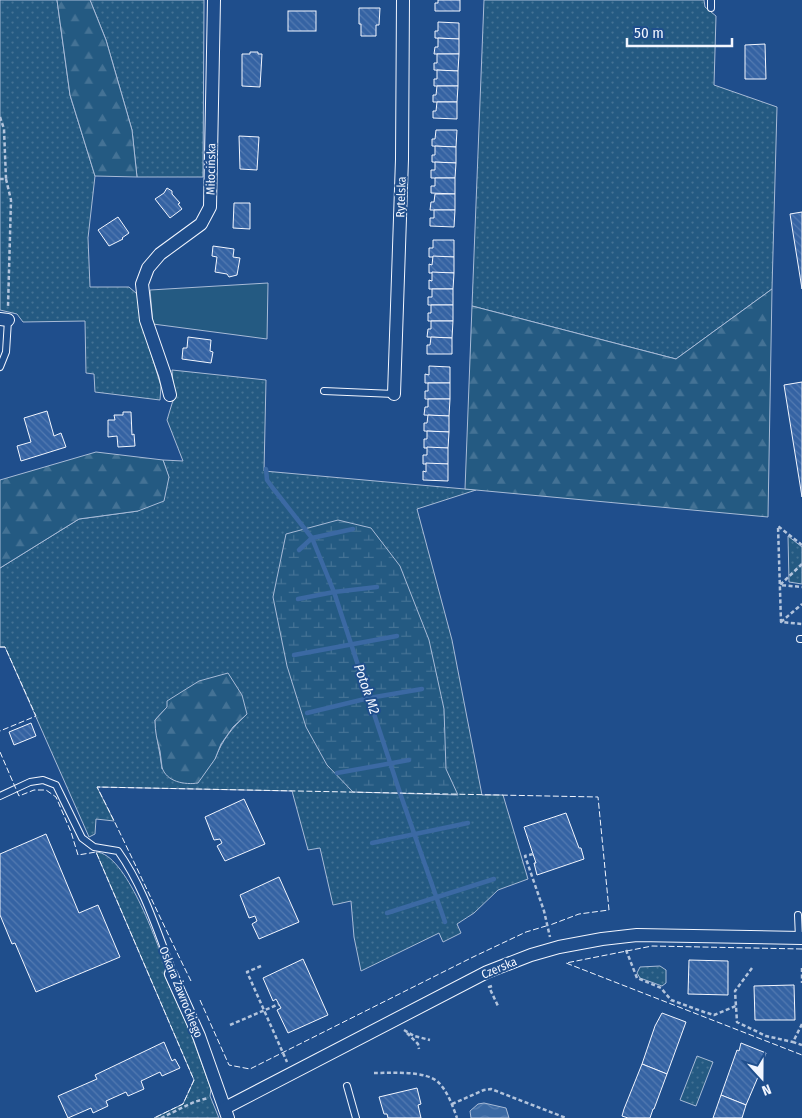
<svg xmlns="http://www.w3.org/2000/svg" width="802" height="1118" viewBox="0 0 802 1118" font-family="'Fira Sans Condensed',sans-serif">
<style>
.grass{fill:url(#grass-dots);stroke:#a8bbd7;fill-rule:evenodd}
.forest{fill:url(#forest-firs);stroke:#a8bbd7}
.wetland{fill:url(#wetland-marsh);stroke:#a8bbd7}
.garden{fill:#245a82;stroke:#a8bbd7}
.water{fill:url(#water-waves);stroke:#a8bbd7}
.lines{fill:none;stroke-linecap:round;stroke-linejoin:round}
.stream{stroke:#3b69a3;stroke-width:4.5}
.building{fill:url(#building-back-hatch);stroke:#f2f6ff}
.lane-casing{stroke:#f2f6ff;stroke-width:8}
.street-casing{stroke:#f2f6ff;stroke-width:14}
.path{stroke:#b3c4dc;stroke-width:2.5;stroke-dasharray:4 2.5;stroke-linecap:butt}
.lane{stroke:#1f4e8c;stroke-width:6}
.street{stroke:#1f4e8c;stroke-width:12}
.fence{stroke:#f2f6ff;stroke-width:1;stroke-dasharray:6 2.5;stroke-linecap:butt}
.labels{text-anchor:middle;stroke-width:4;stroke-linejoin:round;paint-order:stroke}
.street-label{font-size:12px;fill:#f2f6ff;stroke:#1f4e8c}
.water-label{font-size:14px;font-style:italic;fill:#f2f6ff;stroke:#1f4e8c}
</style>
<defs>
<pattern id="grass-dots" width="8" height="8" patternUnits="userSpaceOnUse" patternTransform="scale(1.25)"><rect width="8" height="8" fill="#245a82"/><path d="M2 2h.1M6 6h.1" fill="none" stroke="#447295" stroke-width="1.8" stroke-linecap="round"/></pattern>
<pattern id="forest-firs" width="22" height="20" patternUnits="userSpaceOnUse" patternTransform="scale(1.25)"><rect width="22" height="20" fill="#245a82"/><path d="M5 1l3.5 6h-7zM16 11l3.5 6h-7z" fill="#447295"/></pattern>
<pattern id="wetland-marsh" width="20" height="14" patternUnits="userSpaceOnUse" patternTransform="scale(1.25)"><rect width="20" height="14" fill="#245a82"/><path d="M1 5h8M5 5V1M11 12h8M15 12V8" fill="none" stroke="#447295"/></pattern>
<pattern id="water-waves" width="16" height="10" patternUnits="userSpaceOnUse" patternTransform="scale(1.25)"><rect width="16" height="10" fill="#3b69a3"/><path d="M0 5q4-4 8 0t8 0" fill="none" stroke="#587fb1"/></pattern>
<pattern id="building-back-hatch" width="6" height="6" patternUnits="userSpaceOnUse" patternTransform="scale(1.25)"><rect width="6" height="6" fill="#3563a3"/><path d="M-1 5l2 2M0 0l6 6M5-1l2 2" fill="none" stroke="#537ab1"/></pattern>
</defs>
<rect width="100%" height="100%" fill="#1f4e8c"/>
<g class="grass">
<path d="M0 0H57L70 95 95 176 88 238 90 287H129L137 294 142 324 161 386 160 400 95 392 94 374 86 373 85 321 23 322 17 314 0 310Z"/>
<path d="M90 0H204L203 177H137L132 130 106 40Z"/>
<path d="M484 0H704L705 7 716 16 714 85 777 107 772 289 676 359 472 306Z"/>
<path d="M172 370 266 380 264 471 476 490 417 509 452 640 482 795H503L528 879 498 890 474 913 457 924 461 933 443 942 439 933 361 971 354 937 351 901 333 905 320 848 308 850 292 791 97 787 114 821 96 819 95 834 89 837 5 647H0V568L79 519 138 511 169 478 163 460 183 461 167 420 174 397ZM167 707 247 714C232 728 222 740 215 759L162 769C160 752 156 737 155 720Z"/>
<path d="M788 536 802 547V584L789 582Z"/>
<path d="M96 852C126 853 157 943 166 967L164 974 190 1031 211 1089 210 1096 219 1118H154L183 1104 194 1080Z"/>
<path d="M660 966 666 970V983L662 986 640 978 637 973 640 967Z"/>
<path d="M697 1056 713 1062 696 1106 680 1100Z"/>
</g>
<g class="forest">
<path d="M57 0H90L106 40 132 130 137 177 95 176 70 95Z"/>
<path d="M772 289 768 517 465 489 472 306 676 359Z"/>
<path d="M96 452 163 460 169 477 164 501 138 511 79 519 0 568V480Z"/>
<path d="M228 673 242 695 247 714 233 727 221 744 215 759 198 783C185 785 166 782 162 767 161 762 161 756 160 751 157 740 155 732 155 720L167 707V701L199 681Z"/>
</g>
<path class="wetland" d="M338 520 371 528 400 566 429 640 444 709 446 769 458 795 353 792 327 765 306 727 287 666 273 597 286 534Z"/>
<path class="garden" d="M268 283 267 339 153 324 150 290Z"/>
<path class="water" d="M484 1103 506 1108 509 1118H471L470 1111 478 1104Z"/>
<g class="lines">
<g class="stream">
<path d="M266 469 267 480 272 487 312 538 334 592 400 793 445 922"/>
<path d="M299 550 312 538 353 529"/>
<path d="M298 599 334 592 377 587"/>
<path d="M294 655 397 636"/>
<path d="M307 713 369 698 422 689"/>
<path d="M337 773 409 760"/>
<path d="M372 843 468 823"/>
<path d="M387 913 494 879"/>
</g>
</g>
<g class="building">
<path d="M438 0H460V11H435V3H438Z"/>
<path d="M359 8H380L379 25H376V36H361V24H359Z"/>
<rect x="288" y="11" width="28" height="20"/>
<path d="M438 22 459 23V39L435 38V31H438Z"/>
<path d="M438 38 459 39V54H434L435 47H438Z"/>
<path d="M765 44 766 79H745V45Z"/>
<path d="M250 52H258V54H262L260 87 242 86V54H250Z"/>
<path d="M437 54H459L458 71 434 70V63H437Z"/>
<path d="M437 70 458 71V86H434V79H437Z"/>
<path d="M437 86H458L457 102H433V95H436Z"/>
<path d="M437 102H457V119L433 118V111H436Z"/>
<path d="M436 130H457L456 147 432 146V139H435Z"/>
<path d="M239 136 259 137 257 170 240 169Z"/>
<path d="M435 146 456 147V163L432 162V155H435Z"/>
<path d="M435 162 456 163 455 178H431V170H435Z"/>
<path d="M435 178H455V194L431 193V186H435Z"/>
<path d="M167 188 172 191V194L180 203 178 204 182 209 170 218 155 199 164 193Z"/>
<path d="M435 194H455V210H430L431 202H434Z"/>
<path d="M234 203H250V229L233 228Z"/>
<path d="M434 210H455L454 227 430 226V218H434Z"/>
<path d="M802 212V289L790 214Z"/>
<path d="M118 217 129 233 122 238 123 239 109 246 98 230Z"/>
<path d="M433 240H454V257H429V248H433Z"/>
<path d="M213 246 234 249 233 257 240 258 237 275 229 277 227 274 215 272 217 257 212 256Z"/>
<path d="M433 256 454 257V273H429V264L432 265Z"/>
<path d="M432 272 454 273 453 289H429V280L432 281Z"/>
<path d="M432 289H453V305H428V297H432Z"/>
<path d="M431 305H453V321H428V313H431Z"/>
<path d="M431 321H453L452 338 427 337 428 329H431Z"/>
<path d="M188 337 211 340 210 351 213 352 211 363 182 359 183 348H187Z"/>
<path d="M431 337 452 338V354H427V345H430Z"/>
<path d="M429 366 450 367V383H425V374L429 375Z"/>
<path d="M802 382V497L784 385Z"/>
<path d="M428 383H450V399H425V391H428Z"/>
<path d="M428 399H450L449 416 424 415 425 407H428Z"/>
<path d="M47 411 54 436 61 433 66 447 21 461 17 446 31 442 24 418Z"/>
<path d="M123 412H131L132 435 134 434 135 446 118 447 117 436 108 437V420H115L114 415H123Z"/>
<path d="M428 415 449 416V432L424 431V423H427Z"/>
<path d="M427 431 449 432 448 448H424V439H427Z"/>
<path d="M427 447 448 448V464H423V455H427Z"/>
<path d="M426 463 448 464V481L423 480V471L426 472Z"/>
<path d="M31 723 36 736 14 745 9 732Z"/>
<path d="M244 799 265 844 225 861 217 846 222 843 220 839 214 840 205 817Z"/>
<path d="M566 813 579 848H581L584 859 537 875 534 863H536L524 827Z"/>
<path d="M46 834 79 913 98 905 120 957 36 992 15 943 12 944 0 915V854Z"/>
<path d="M279 877 299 922 259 939 252 924 257 921 255 916 249 918 240 895Z"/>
<path d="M303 959 328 1015 288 1033 277 1010 281 1008 276 999 273 1001 263 978Z"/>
<path d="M689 960 728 961V995L688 994Z"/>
<path d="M794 985 795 1020H755L754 986Z"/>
<path d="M662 1013 686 1022 667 1074 642 1064 655 1026Z"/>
<path d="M164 1042 172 1061 175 1059 180 1068 162 1076 160 1072 141 1081 144 1089 128 1096 126 1092 106 1101 108 1106 93 1113 91 1108 68 1118 58 1096 97 1079 95 1075Z"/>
<path d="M741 1043 766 1053 760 1070H761L746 1105 721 1095 737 1050 739 1051Z"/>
<path d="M642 1064 667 1074 654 1109H653L650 1118H628L622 1116 624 1109Z"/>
<path d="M417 1088 421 1104 418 1105 421 1118H388L387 1114H384L379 1097Z"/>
<path d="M721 1095 746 1105 742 1118H713Z"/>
</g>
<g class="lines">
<defs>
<g id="lane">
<path d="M711 8V0"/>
<path d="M0 367 6 352 8 320"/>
<path d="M324 391 394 394"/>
<path d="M800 639H802"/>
<path d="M0 796 30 782 43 780 56 785 82 838 94 847 118 851C143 886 156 928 171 967V974"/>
<path d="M798 915 799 938"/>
<path d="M347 1086 356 1118"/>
</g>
<g id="street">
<path d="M0 319 8 320"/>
<path d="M394 394 402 159 403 0"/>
<path d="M170 395 165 375 146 320 142 284 148 268 160 254 201 224 210 207 214 0"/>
<path d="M171 974 199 1036 228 1118"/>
<path d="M225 1108 487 972 531 955 559 947 602 939 637 935 802 938"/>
</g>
</defs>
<use href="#lane" class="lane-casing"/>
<use href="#street" class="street-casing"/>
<g class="path">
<path d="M0 117 4 129 6 179H0"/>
<path d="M6 179 11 200 8 307"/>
<path d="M802 545 778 526 781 622 802 624"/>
<path d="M802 564 780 585 802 587"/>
<path d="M781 622 802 604"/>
<path d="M533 854 525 856 544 911 550 937"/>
<path d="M626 950 637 978 661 988 671 1000 704 1012 714 1015 736 1006"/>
<path d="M261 966 247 972 287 1062"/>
<path d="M752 968 735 991 737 1022 766 1036 793 1042"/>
<path d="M802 968V983"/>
<path d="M492 986 489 987 498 1006"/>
<path d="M802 1024 793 1042 802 1045"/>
<path d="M230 1025 279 1004"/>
<path d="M404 1030 414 1036 430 1040"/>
<path d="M407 1033 418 1044 419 1049"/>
<path d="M374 1073C391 1073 427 1070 439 1083 448 1092 453 1107 457 1118"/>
<path d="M452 1104 484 1090 491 1089 566 1118"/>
<path d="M161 1118 194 1102 208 1098"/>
</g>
<use href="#lane" class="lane"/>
<use href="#street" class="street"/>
<g class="fence">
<path d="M0 647H5L36 716 0 731"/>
<path d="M0 752 19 796 34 790H46L56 797 71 832 78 855 96 852 194 1080 183 1104 154 1118"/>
<path d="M802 949 652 946 566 963 802 1055"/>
<path d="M191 981C159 917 130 851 97 787L598 797 609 910 579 914 550 925"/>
<path d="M200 1000 229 1065 250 1069 473 957 526 932 546 926"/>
</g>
</g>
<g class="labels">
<g class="street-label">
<text transform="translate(211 169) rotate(-89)" y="4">Miłocińska</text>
<text transform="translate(401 197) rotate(-88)" y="4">Rytelska</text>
<text transform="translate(499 968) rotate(-23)" y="4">Czerska</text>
<text transform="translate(181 992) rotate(68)" y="4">Oskara Żawrockiego</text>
</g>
<g class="water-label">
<text transform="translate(367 689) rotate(71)" y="5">Potok M2</text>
</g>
</g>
<g transform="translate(762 1078) rotate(159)" stroke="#1f4e8c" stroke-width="4" paint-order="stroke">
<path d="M0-4L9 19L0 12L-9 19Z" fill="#f2f6ff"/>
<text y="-8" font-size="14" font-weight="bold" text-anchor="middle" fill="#f2f6ff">N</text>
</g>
<path d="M627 38v8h105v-8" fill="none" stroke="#f2f6ff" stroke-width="2.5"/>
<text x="634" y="38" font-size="15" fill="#f2f6ff" stroke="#1f4e8c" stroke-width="4" paint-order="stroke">50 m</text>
</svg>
